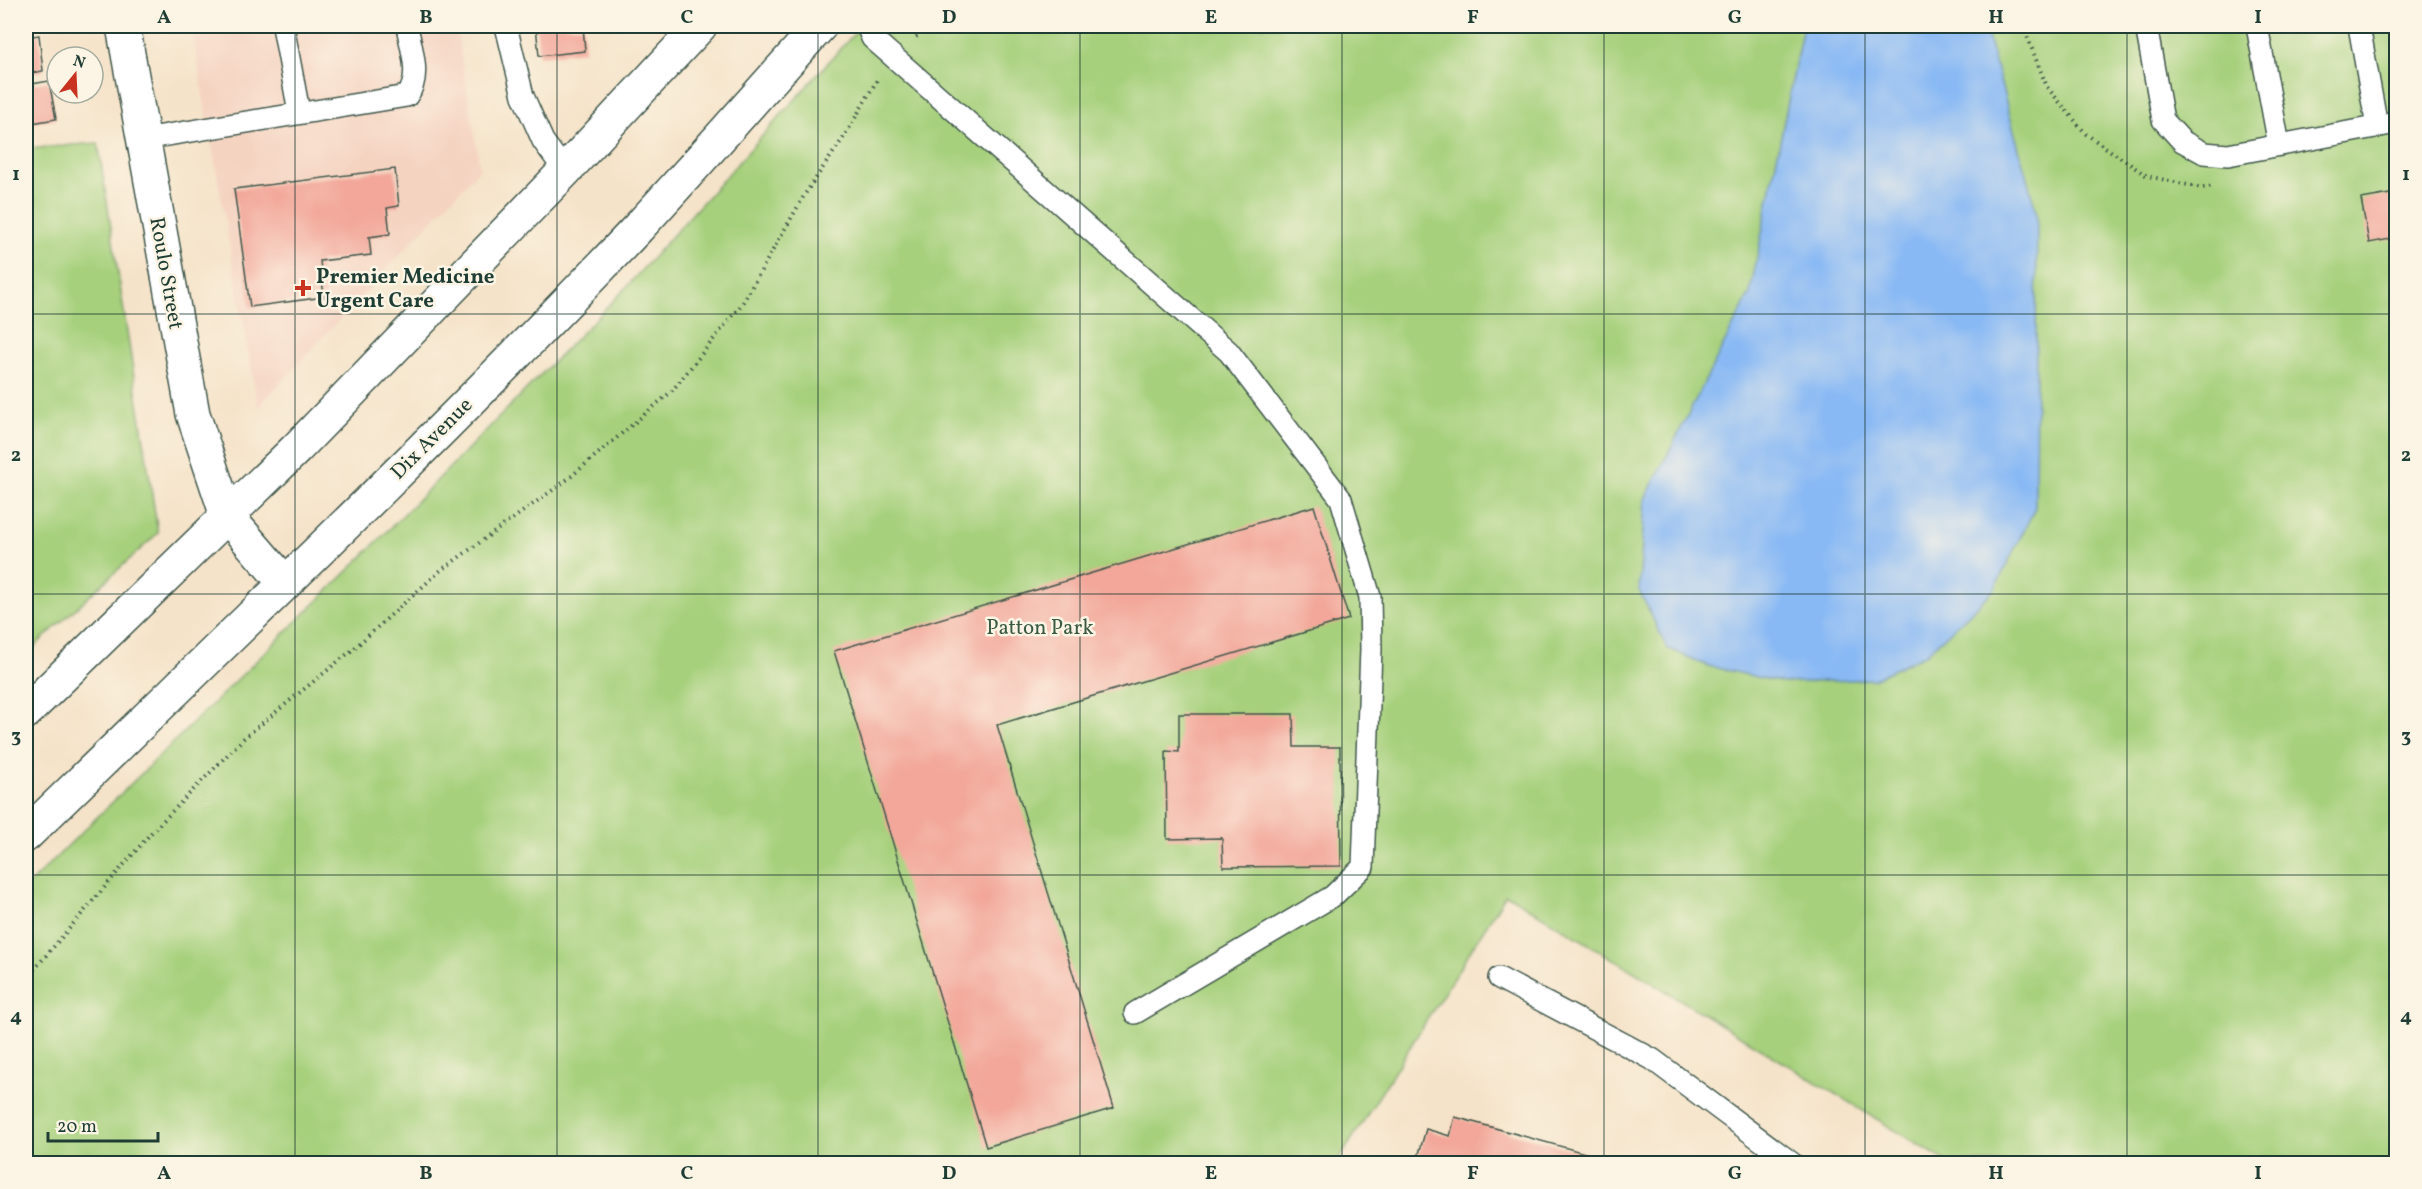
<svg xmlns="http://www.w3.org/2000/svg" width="2422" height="1189" viewBox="0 0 2422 1189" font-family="Vollkorn,serif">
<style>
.built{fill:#f5d3c1}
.green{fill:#a6d07c;stroke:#628658;stroke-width:1.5}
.water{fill:#89b9f4;stroke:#547b94;stroke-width:1.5}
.building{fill:#f2a79a}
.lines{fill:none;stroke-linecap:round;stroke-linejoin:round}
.service-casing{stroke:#3f564a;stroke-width:24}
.minor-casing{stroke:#3f564a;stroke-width:36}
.tertiary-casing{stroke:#3f564a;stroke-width:36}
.path{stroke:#3f564a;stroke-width:4;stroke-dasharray:1.5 4.5;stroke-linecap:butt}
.service{stroke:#fff;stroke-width:21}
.minor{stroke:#fff;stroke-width:33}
.tertiary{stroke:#fff;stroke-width:33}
.grid{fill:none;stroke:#1f3d34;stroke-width:1.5;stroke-opacity:0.55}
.poi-dot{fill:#c8321e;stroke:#fcf5e5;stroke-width:2}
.labels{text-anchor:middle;stroke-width:5;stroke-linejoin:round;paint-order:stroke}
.street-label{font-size:21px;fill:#1f3d34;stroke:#fcf5e5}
.poi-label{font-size:21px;font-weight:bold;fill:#1f3d34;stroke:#fcf5e5;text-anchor:start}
.park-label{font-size:21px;fill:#3a5a42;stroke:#fcf5e5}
.neatline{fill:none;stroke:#1f3d34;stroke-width:2}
.grid-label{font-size:20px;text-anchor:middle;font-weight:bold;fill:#1f3d34}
</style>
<rect width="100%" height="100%" fill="#fcf5e5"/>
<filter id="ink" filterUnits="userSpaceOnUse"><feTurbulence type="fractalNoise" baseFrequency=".0167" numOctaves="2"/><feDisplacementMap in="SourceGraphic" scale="12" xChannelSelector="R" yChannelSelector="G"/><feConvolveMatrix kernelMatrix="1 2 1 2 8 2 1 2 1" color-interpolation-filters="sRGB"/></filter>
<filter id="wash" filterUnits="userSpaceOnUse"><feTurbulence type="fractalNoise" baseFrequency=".008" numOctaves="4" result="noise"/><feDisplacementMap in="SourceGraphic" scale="24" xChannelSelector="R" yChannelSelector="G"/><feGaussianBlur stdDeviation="1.35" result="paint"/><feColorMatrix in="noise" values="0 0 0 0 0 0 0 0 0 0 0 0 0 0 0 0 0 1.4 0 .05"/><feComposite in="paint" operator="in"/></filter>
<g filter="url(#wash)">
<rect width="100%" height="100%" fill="#f5e3c9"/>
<path class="built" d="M191 26H456L480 169 258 407Z"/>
<g class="green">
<path d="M861 26H2396V1163H1949L1506 894 1337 1163 26 1164V887L354 565 621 293Z"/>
<path d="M98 143 158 533 26 654V149Z"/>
</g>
<path class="water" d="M1803 26H1985L2037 214 2035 508 1994 590 1926 654 1873 679 1784 683 1708 666 1667 648 1639 590 1645 499 1750 293Z"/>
<g id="blocks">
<g class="building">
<path d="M536 26H583L585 51 539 56Z"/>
<path d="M39 35 43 71 26 74V37Z"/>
<path d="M49 81 56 119 26 124V85Z"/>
<path d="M395 169 399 206 387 208 390 234 369 237 371 255 320 261 324 297 250 307 234 189Z"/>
<path d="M2396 193V238L2369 243 2361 199Z"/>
<path d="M1314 506 1349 619 997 725 1114 1108 986 1147 834 651Z"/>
<path d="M1179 714H1293L1294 747H1340L1341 866 1223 867 1222 838 1167 839 1166 751 1179 752Z"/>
<path d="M1455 1117 1621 1163V1164H1416L1426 1129 1450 1136Z"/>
</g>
</g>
</g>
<g filter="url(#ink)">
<use href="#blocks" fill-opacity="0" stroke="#3f564a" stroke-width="1.5"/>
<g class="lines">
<defs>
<g id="service">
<path d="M283 26 299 112"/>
<path d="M506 26 523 96 543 141 565 171"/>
<path d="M867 26 872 38 1229 352 1341 499 1370 597 1371 649 1363 867 1333 896 1135 1013"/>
<path d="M2146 26 2163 120 2182 141 2204 153 2228 155 2396 123"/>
<path d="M2257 26 2279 145"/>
<path d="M2359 26 2377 127"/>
<path d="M143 139 407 96C422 76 411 49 407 26"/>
<path d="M1499 978 1652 1059 1793 1164"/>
</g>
<path id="minor" d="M123 26 193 414 227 516 285 583"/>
<g id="tertiary">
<path d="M26 712 297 448 565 171 700 26"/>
<path d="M26 835C232 635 440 437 637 229 699 162 759 93 820 26"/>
</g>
</defs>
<use href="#service" class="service-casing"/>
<use href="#minor" class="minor-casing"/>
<use href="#tertiary" class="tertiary-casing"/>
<g class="path">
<path d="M2023 26 2047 87 2086 134 2147 176 2202 188 2214 186"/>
<path d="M916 37 930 26"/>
<path d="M26 979 151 833 244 738 351 651 440 571 568 479 671 392 742 304 805 194 846 134 877 80"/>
</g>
<use href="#service" class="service"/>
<use href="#minor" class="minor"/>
<use href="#tertiary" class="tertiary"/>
</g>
</g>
<path class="grid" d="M295 26V1164M557 26V1164M818 26V1164M1080 26V1164M1342 26V1164M1604 26V1164M1865 26V1164M2127 26V1164M26 314H2396M26 594H2396M26 875H2396"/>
<path class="poi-dot" d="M300 279h6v6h6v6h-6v6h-6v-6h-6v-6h6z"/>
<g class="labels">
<g class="street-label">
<text transform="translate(167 273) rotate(80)" y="7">Roulo Street</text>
<text transform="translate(431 438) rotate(-45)" y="7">Dix Avenue</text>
</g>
<g class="poi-label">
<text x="316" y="283">Premier Medicine<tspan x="316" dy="24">Urgent Care</tspan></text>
</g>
<g class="park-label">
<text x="1040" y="634">Patton Park</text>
</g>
</g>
<rect width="2422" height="1189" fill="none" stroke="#fcf5e5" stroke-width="66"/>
<g transform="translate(75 75) rotate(18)"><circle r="28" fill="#fcf5e5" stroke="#a4ab9e" stroke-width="1.5"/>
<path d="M0-4.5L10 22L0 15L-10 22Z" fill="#c8321e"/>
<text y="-9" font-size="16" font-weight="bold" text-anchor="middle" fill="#1f3d34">N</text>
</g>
<path d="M48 1132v9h110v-9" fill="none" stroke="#1f3d34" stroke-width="3"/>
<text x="57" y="1132" font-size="18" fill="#1f3d34" stroke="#fcf5e5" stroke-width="4.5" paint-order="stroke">20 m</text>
<rect x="33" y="33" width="2356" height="1123" class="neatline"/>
<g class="grid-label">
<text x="164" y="23">A</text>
<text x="426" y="23">B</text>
<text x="687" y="23">C</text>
<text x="949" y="23">D</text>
<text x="1211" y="23">E</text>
<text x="1473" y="23">F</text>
<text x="1735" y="23">G</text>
<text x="1996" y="23">H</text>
<text x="2258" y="23">I</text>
<text x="16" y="180">1</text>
<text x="2406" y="180">1</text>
<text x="16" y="461">2</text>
<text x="2406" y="461">2</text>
<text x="16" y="742">3</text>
<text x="2406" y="742">3</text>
<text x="16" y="1022">4</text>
<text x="2406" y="1022">4</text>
<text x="164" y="1179">A</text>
<text x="426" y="1179">B</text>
<text x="687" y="1179">C</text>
<text x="949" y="1179">D</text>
<text x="1211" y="1179">E</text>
<text x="1473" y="1179">F</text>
<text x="1735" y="1179">G</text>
<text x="1996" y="1179">H</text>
<text x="2258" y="1179">I</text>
</g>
</svg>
